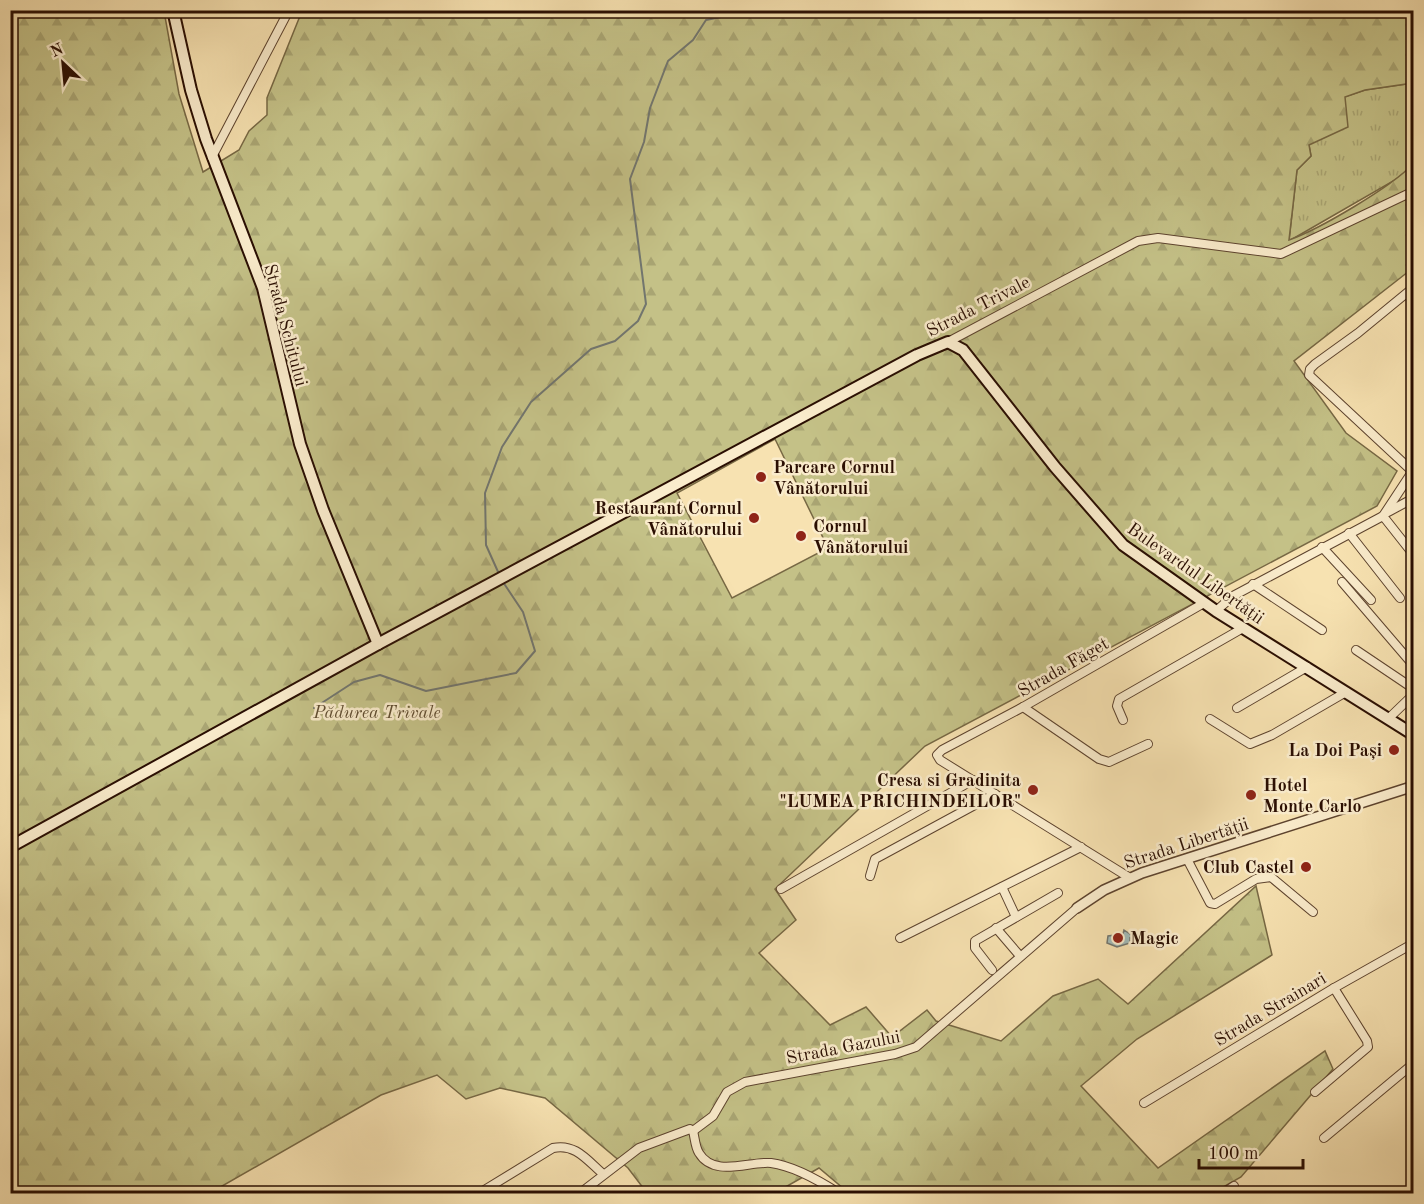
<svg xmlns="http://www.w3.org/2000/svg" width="1424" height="1204" viewBox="0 0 1424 1204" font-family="'Old Standard TT',serif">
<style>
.grass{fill:url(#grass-tufts);stroke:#776844;stroke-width:1.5}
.forest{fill:url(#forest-firs);stroke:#776844;stroke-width:1.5;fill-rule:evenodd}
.water{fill:#a2bbb8;stroke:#72766f;stroke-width:1.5}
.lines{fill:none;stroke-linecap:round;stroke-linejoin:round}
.stream{stroke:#72766f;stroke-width:2}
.minor-casing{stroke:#5d432e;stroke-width:10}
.tertiary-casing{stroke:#5d432e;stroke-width:12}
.secondary-casing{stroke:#2a0e02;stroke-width:14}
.minor{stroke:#faeccc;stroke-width:8}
.tertiary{stroke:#faeccc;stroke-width:9}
.secondary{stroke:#faeccc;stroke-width:10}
.poi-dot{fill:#8f2418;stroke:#faeccc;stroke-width:2}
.labels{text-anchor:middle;stroke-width:5;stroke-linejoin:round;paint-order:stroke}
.street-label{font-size:18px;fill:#2a0e02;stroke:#faeccc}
.poi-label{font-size:18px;font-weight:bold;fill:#2a0e02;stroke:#faeccc;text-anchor:start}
.park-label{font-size:18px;font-style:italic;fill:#604d31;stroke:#faeccc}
</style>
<defs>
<pattern id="grass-tufts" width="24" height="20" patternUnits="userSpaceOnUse" patternTransform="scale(1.5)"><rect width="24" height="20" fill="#c4c187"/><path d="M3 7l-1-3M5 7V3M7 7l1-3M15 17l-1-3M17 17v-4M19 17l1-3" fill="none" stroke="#a9a573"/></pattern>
<pattern id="forest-firs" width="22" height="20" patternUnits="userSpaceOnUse" patternTransform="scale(1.5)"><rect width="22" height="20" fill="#c4c187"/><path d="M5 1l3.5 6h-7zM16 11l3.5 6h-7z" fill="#a9a573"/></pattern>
</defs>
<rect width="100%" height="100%" fill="#f7e2b1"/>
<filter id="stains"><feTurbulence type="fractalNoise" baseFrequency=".00333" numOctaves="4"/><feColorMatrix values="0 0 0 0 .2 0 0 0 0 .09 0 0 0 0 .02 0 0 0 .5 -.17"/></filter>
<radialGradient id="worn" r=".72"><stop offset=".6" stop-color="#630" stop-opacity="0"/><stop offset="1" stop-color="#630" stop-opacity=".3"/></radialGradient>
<path class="grass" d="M1413 83V164L1402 176 1289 241 1297 170 1311 156 1309 145 1344 97 1365 90Z"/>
<path class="forest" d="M10 11H164L179 94 203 172 239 150 249 131 267 115V98L302 11H1413V83L1365 90 1345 97 1348 127 1309 145 1311 156 1297 170 1289 240C1320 229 1391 187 1413 164V268L1294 361 1346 433 1397 471 1377 506 925 746 775 889 796 920 759 953 830 1025 866 1007 892 1037 927 1010 936 1021 1001 1041 1053 996 1098 979 1128 1004 1256 886 1272 955 1137 1039 1081 1086 1158 1168 1325 1051 1333 1069 1241 1177 1211 1194H850L819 1168 775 1193H647L628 1168 545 1098 500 1088 466 1099 437 1075 381 1095 210 1193H11ZM775 439 828 548 732 598 677 493Z"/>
<path class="water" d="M1124 930 1130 934 1134 933 1136 939 1130 938V943L1117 947 1107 943 1108 936 1123 934Z"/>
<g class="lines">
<g class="stream">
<path d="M499 574 486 545 485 493 502 447 531 402 591 349 615 341 638 321 646 304 630 179 644 142 650 108 668 61 693 40 706 20 736 14V10"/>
<path d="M314 708 354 682 380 675 426 691 516 673 535 651 523 612 503 582"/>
</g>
<defs>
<g id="minor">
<path d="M212 157 289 10"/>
<path d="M948 342 1138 241 1158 238 1281 254 1414 191"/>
<path d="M1412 471 1309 375 1310 369 1315 364 1358 333 1414 287"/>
<path d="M1388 512 1414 498"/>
<path d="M1383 516 1413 554"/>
<path d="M1349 533 1400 598"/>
<path d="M1322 547 1371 600"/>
<path d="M1342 582 1414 666"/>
<path d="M1253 584 1322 630"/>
<path d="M1216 611 1233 596 1383 516 1414 469"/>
<path d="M1356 650 1414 689"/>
<path d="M1023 707 1099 759 1109 762 1148 744"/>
<path d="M1237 708 1307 667"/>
<path d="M1210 719 1250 744 1272 735 1346 692"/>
<path d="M1388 719 1414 694"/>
<path d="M1123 720 1117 706 1119 699 1243 628"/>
<path d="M1187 859 1210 903 1215 904 1256 879 1271 877 1313 912"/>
<path d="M870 876 875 859 995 794"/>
<path d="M1130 878 940 760 937 755 942 750 1023 707 1204 603"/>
<path d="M1002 887 1016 917"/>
<path d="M781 889 973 780"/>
<path d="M996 928 1020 956"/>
<path d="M900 938 1081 847"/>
<path d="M992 970 975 948V941L1058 893"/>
<path d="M1315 1092 1368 1047 1367 1041 1334 988"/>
<path d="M1144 1103 1334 988 1414 943"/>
<path d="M693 1131 713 1116 727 1092 745 1082 895 1054 916 1047 1077 908"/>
<path d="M693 1131C695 1138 695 1147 699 1153 714 1178 749 1161 771 1163 794 1166 820 1181 840 1194"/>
<path d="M1324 1138 1414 1063"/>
<path d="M478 1194 553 1148C575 1143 587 1160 603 1174"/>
<path d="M579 1194 639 1148 690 1129 693 1131"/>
<path d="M1222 1194 1234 1186"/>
</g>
<path id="tertiary" d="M1077 908 1104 890 1142 873 1414 786"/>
<g id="secondary">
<path d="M173 10 191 90 206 139 263 288 300 444 323 510 378 644"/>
<path d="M10 847 378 644 917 355 948 342 963 350 1055 467 1123 545 1216 611 1414 735"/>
</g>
</defs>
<use href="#minor" class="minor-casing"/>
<use href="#tertiary" class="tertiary-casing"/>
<use href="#secondary" class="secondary-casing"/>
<use href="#minor" class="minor"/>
<use href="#tertiary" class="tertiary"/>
<use href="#secondary" class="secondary"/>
</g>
<g class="poi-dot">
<circle cx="761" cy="477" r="6"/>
<circle cx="754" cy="518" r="6"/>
<circle cx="801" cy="536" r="6"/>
<circle cx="1394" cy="750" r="6"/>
<circle cx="1033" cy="790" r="6"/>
<circle cx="1251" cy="795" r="6"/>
<circle cx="1306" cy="867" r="6"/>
<circle cx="1118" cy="938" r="6"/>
</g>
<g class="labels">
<g class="street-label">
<text transform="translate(978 306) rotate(-27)" y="6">Strada Trivale</text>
<text transform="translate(286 325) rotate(75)" y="6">Strada Schitului</text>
<text transform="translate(1196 573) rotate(35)" y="6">Bulevardul Libertății</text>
<text transform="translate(1063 667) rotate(-30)" y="6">Strada Făget</text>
<text transform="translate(1186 843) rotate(-18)" y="6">Strada Libertății</text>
<text transform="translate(1270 1009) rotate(-31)" y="6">Strada Strainari</text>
<text transform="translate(843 1047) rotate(-11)" y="6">Strada Gazului</text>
</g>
<g class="poi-label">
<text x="773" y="473">Parcare Cornul<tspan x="773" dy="21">Vânătorului</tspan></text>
<text x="742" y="514" text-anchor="end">Restaurant Cornul<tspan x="742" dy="21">Vânătorului</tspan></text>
<text x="813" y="532">Cornul<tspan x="813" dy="21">Vânătorului</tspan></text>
<text x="1382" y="756" text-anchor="end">La Doi Pași</text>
<text x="1021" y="786" text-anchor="end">Cresa si Gradinita<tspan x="1021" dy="21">"LUMEA PRICHINDEILOR"</tspan></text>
<text x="1263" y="791">Hotel<tspan x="1263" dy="21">Monte Carlo</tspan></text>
<text x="1294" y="873" text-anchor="end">Club Castel</text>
<text x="1130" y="944">Magic</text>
</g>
<g class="park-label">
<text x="377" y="718">Pădurea Trivale</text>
</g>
</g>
<rect width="1424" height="1204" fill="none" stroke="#f7e2b1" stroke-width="36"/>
<rect x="12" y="12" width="1400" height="1180" fill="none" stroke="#2a0e02" stroke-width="3"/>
<rect x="18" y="18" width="1388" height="1168" fill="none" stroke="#2a0e02" stroke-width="1.5"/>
<g transform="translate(63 63) rotate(334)" stroke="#faeccc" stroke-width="4.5" paint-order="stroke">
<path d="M0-4.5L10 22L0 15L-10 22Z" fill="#2a0e02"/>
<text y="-9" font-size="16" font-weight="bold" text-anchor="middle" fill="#2a0e02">N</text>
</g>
<path d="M1199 1159v9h104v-9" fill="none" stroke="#2a0e02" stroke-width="3"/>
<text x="1208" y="1159" font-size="18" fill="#2a0e02" stroke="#faeccc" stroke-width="4.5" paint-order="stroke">100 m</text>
<rect width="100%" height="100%" filter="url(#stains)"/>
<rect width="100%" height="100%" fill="url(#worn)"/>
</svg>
